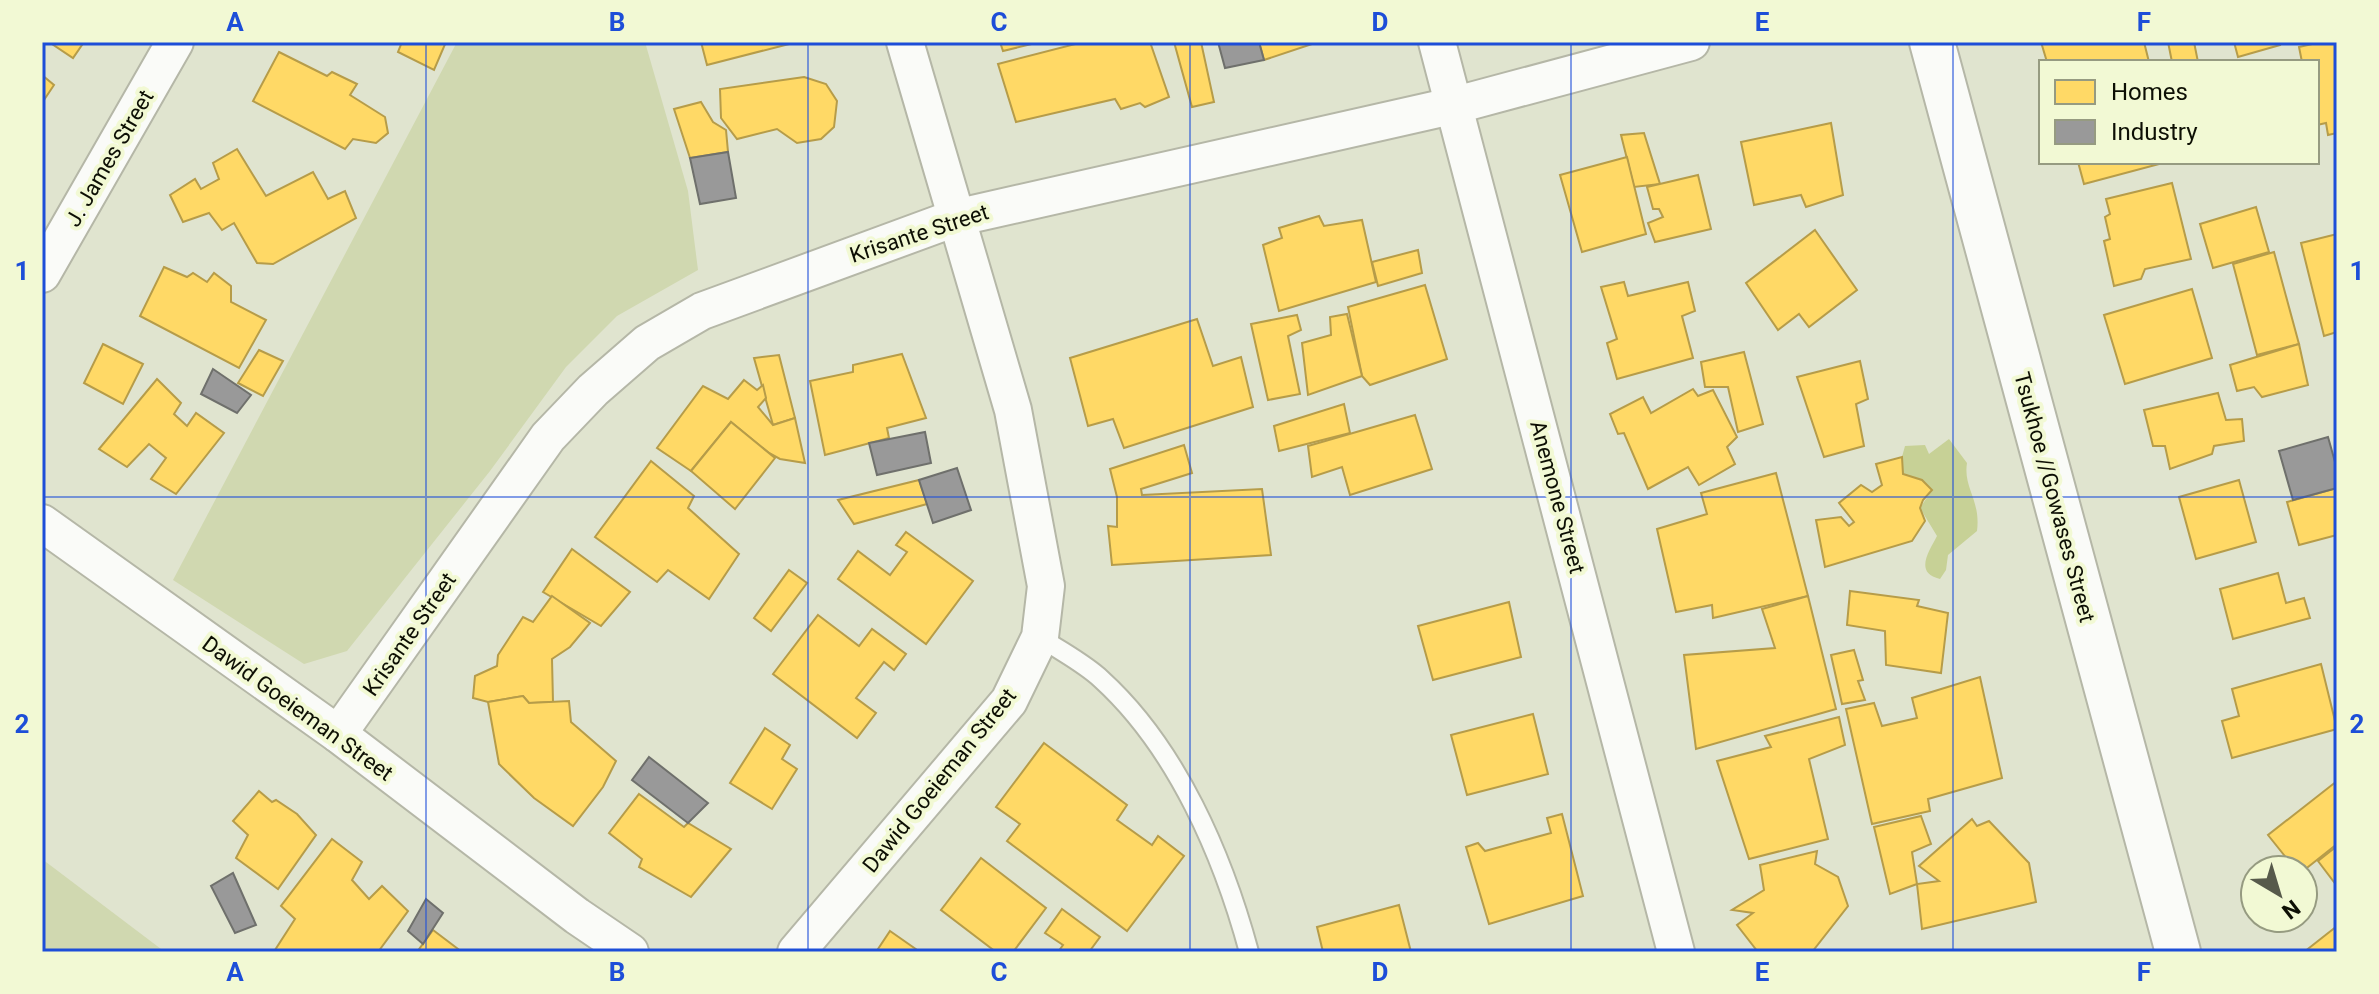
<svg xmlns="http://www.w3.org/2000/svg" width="2379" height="994" viewBox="0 0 2379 994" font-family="Roboto,sans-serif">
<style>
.green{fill:#d0d8b0}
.forest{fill:#c7d196}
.homes{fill:#ffd966;stroke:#b69c49;stroke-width:2}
.industry{fill:#999;stroke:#6f706c;stroke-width:2}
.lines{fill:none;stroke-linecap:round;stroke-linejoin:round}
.service-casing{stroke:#b5b7a7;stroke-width:22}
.minor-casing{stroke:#b5b7a7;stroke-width:40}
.tertiary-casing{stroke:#b5b7a7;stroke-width:48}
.service{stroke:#fafbf8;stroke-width:18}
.minor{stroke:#fafbf8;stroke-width:36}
.tertiary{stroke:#fafbf8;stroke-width:44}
.grid{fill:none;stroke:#1d4ed8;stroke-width:2;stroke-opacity:0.55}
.labels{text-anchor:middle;stroke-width:8;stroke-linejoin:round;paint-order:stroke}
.street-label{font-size:22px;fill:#0d0f04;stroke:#f2f9d4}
.neatline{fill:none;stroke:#1d4ed8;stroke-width:3}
.grid-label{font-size:26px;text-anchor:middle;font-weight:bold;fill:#1d4ed8}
</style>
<rect width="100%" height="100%" fill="#e0e4cf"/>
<g class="green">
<path d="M457 42H645L688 191 698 270 617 316 566 367 490 471 347 651 304 664 173 580Z"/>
<path d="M42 859 165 952H42Z"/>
</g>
<path class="forest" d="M1949 439 1967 463C1963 488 1981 500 1977 531L1948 555 1946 570 1940 579C1913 573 1930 550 1937 536L1920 508 1932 490 1922 480 1903 474 1900 464 1905 446 1925 445 1929 454Z"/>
<g class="homes">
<path d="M49 42H84L73 58Z"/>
<path d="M402 42H446L434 70 398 52Z"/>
<path d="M701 42H788L789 44 707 65Z"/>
<path d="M1000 42H1040L1003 51Z"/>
<path d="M1083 42H1150L1169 97 1145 107 1140 103 1121 109 1115 99 1016 122 998 64Z"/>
<path d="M1174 42H1201L1214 102 1192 107Z"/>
<path d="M1259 42H1318L1264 60Z"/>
<path d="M2041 42H2144L2149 62H2047Z"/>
<path d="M2168 42H2194L2198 62H2172Z"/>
<path d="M2234 42H2279L2280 45 2238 57Z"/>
<path d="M2321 42H2337V133L2328 135 2326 123 2317 125V62H2302L2299 47Z"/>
<path d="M279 52 327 76 332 72 357 84 350 95 385 117 388 133 376 143 353 139 345 149 253 101Z"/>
<path d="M42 75 54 85 42 103Z"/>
<path d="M804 77 826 84 837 101 834 127 821 139 797 143 777 129 737 139 721 118 720 89Z"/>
<path d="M701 102 713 122 726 130 728 152 690 158 674 109Z"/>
<path d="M1831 123 1843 195 1806 207 1801 195 1754 205 1741 142Z"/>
<path d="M1644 133 1660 184 1634 187 1621 135Z"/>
<path d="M237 149 266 196 313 172 328 199 345 191 356 218 273 264 257 263 234 223 222 230 209 213 183 222 170 195 195 179 201 189 219 179 213 163Z"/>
<path d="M1627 157 1646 234 1582 252 1560 175Z"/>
<path d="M2078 162H2162L2163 163 2084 184Z"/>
<path d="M1698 175 1711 229 1655 242 1648 223 1663 217 1659 209H1653L1647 187Z"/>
<path d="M2172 183 2191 259 2145 269 2141 279 2114 286 2104 241 2110 239 2105 217 2110 214 2106 199Z"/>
<path d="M2256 207 2269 252 2213 268 2200 224Z"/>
<path d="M1319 216 1324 226 1362 220 1376 282 1279 311 1263 245 1282 238 1279 228Z"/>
<path d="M1815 230 1857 290 1809 327 1799 314 1778 330 1746 283Z"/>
<path d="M2337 234V332L2324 336 2301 243Z"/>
<path d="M1418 250 1422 273 1378 286 1372 262Z"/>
<path d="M2274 252 2299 344 2257 355 2233 264Z"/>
<path d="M164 267 187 277 193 273 207 282 214 273 231 286V302L266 320 239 368 140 316Z"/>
<path d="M1624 282 1628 296 1688 282 1695 311 1682 316 1693 358 1617 379 1607 343 1617 339 1601 287Z"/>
<path d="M1425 285 1447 359 1370 385 1362 376 1348 307Z"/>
<path d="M2192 289 2212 358 2125 384 2104 315Z"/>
<path d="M1347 314 1362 376 1308 395 1302 343 1331 335 1330 317Z"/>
<path d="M1297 315 1301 330 1288 336 1300 394 1268 400 1251 324Z"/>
<path d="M1197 319 1213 366 1241 357 1253 407 1124 448 1113 419 1088 426 1070 358Z"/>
<path d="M103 344 143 364 123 404 84 383Z"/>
<path d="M2299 344 2308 385 2262 397 2254 387 2237 391 2230 365Z"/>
<path d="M259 350 283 361 263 396 238 383Z"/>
<path d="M1744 352 1763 424 1738 432 1728 387H1705L1701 362Z"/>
<path d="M902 354 926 418 887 428 889 438 825 455 810 381 853 372V365Z"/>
<path d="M779 355 795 418 773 425 754 358Z"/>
<path d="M1860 361 1868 399 1856 404 1864 446 1824 457 1797 377Z"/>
<path d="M157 379 181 403 174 414 187 426 196 413 224 433 176 494 151 479 166 458 149 444 127 467 99 449Z"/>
<path d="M744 380 757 390 763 385 766 398 758 407 773 425 795 418 805 463 780 459 769 453 731 422 691 471 657 448 703 386 728 399Z"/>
<path d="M1693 389 1698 396 1713 390 1737 437 1727 447 1735 464 1699 485 1688 467 1648 489 1624 433 1618 434 1610 414 1643 397 1651 413Z"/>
<path d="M2218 393 2226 420 2242 419 2244 441 2214 446 2212 454 2170 469 2165 446H2153L2144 410Z"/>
<path d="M1344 404 1350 433 1279 451 1274 426Z"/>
<path d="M1415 415 1432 469 1350 495 1342 467 1312 477 1308 446Z"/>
<path d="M731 422 775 458 735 509 691 471Z"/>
<path d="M1184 445 1192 473 1141 489 1142 495 1262 489 1271 555 1112 565 1108 526 1117 527V497L1110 469Z"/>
<path d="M1902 457 1903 474 1922 480 1932 490 1923 500 1920 508 1925 521 1912 541 1825 567 1816 520 1841 517 1849 526 1854 522 1839 503 1861 485 1872 492 1882 485 1876 464Z"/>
<path d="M651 461 694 496 688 508 739 554 709 599 668 570 657 582 595 537Z"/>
<path d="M1776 473 1808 596 1713 618 1712 605 1676 612 1657 529 1707 514 1701 493Z"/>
<path d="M919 480 927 504 854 524 838 500Z"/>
<path d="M2239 480 2256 542 2196 559 2179 497Z"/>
<path d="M2337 488V535L2299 545 2287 502Z"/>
<path d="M906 532 973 581 926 644 838 579 858 551 890 575 907 552 896 545Z"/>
<path d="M572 549 630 592 601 626 543 592Z"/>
<path d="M789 570 807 583 771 631 754 618Z"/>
<path d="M2278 573 2286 603 2304 598 2310 618 2233 639 2220 589Z"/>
<path d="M1850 591 1919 600 1917 606 1948 613 1941 673 1886 665 1885 631 1847 625Z"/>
<path d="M552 596 590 623 570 647 552 659 553 702 529 703 523 696 488 702 473 698 475 676 497 666 498 655 523 617 533 622Z"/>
<path d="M1808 596 1836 709 1696 749 1684 655 1775 648 1762 609Z"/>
<path d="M1509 602 1521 657 1433 680 1418 626Z"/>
<path d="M818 615 859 646 872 629 906 654 894 670 884 662 856 698 876 713 857 738 773 674Z"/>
<path d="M1854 650 1863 680 1858 681 1865 700 1842 704 1831 655Z"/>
<path d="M2321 664 2337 729 2232 758 2222 721 2239 716 2232 689Z"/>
<path d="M1980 677 2002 778 1928 799 1930 811 1872 824 1846 709 1874 703 1882 726 1917 718 1912 698Z"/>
<path d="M523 696 529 703 569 701 571 722 616 761 603 787 573 826 534 798 499 764 488 702Z"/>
<path d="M1533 714 1548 774 1467 795 1451 735Z"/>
<path d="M1839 717 1845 745 1809 759 1828 839 1749 859 1717 761 1771 747 1765 736Z"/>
<path d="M765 728 790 745 782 759 797 769 772 809 730 783Z"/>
<path d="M1044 743 1127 805 1117 820 1152 845 1158 836 1184 856 1127 931 1007 841 1020 824 996 807Z"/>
<path d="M2337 781V844L2303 871 2296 870 2268 835Z"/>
<path d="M259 791 272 802 276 800 297 814 316 835 278 889 236 858 248 835 233 821Z"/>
<path d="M639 794 684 827 688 823 731 849 691 897 639 867 642 859 609 833Z"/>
<path d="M1562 814 1583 896 1489 924 1466 847 1478 843 1485 851 1551 833 1547 818Z"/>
<path d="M1921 816 1931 844 1912 852 1917 884 1890 894 1874 827Z"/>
<path d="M1972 819 1977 826 1989 821 2029 863 2036 902 1922 929 1917 884 1939 881 1919 866Z"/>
<path d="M332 839 362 862 352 880 369 899 382 886 408 911 378 952H278L275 950 295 919 281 906Z"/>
<path d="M2337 846V886L2318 861Z"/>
<path d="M1817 851 1815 864 1838 877 1848 906 1812 952H1758L1737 925 1753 913 1732 910 1764 890 1760 865Z"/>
<path d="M981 858 1046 908 1013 952H996L941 910Z"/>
<path d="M1399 905 1411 952H1323L1317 927Z"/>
<path d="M1062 909 1100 937 1089 952H1058L1063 945 1045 933Z"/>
<path d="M2337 926V952H2304Z"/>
<path d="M433 930 462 952H417Z"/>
<path d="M890 931 920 952H876Z"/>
</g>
<g class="industry">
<path d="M1218 42H1259L1264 60 1225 68Z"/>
<path d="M728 152 736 198 700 204 690 158Z"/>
<path d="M213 369 251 395 237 413 201 394Z"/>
<path d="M925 432 931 463 877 475 869 443Z"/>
<path d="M2328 437 2337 469V488L2293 500 2279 451Z"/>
<path d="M957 468 971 510 933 523 919 480Z"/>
<path d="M649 757 708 803 688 823 632 780Z"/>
<path d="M233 873 256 925 235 933 211 886Z"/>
<path d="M426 899 443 913 423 944 408 931Z"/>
</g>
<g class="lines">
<defs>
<path id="service" d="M1040 637C1060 651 1084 663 1101 679 1177 748 1223 856 1249 952"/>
<g id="minor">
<path d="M1437 42 1676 952"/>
<path d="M42 274 175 42"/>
<path d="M42 523 338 734 577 916 630 952"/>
<path d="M338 734 548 437 593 390 647 343 702 311 955 218 1456 105 1691 42"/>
<path d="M796 952 1009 701 1040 637 1046 586 1013 410 905 42"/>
</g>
<path id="tertiary" d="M1932 42 2178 952"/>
</defs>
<use href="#service" class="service-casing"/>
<use href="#minor" class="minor-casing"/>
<use href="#tertiary" class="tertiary-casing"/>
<use href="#service" class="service"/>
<use href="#minor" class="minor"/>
<use href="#tertiary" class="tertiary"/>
</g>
<path class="grid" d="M426 42V952M808 42V952M1190 42V952M1571 42V952M1953 42V952M42 497H2337"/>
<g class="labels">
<g class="street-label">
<text transform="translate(109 158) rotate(-60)" y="8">J. James Street</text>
<text transform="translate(919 233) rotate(-18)" y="8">Krisante Street</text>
<text transform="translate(1558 497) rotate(75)" y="8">Anemone Street</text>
<text transform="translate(2055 497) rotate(75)" y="8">Tsukhoe //Gowases Street</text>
<text transform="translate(409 634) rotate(-55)" y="8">Krisante Street</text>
<text transform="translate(298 708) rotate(36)" y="8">Dawid Goeieman Street</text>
<text transform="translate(939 780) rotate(-51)" y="8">Dawid Goeieman Street</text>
</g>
</g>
<rect width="2379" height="994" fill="none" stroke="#f2f9d4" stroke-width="88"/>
<rect x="2039" y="60" width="280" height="104" fill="#f2f9d4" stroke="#969b81" stroke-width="2"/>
<rect x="2055" y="80" width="40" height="24" fill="#ffd966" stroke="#969b81" stroke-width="2"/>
<text x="2111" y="100" font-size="24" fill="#0d0f04">Homes</text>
<rect x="2055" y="120" width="40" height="24" fill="#999999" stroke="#969b81" stroke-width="2"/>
<text x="2111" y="140" font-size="24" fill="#0d0f04">Industry</text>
<g transform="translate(2279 894) rotate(142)"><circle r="38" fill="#f2f9d4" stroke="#969b81" stroke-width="2"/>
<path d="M0-6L14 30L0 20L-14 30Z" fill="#575a4b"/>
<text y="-12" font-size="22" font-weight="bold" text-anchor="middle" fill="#0d0f04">N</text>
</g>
<rect x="44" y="44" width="2291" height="906" class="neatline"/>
<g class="grid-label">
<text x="235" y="31">A</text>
<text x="617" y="31">B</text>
<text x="999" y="31">C</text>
<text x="1380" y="31">D</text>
<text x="1762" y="31">E</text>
<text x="2144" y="31">F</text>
<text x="22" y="280">1</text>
<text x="2357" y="280">1</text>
<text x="22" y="733">2</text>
<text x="2357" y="733">2</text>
<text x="235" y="981">A</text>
<text x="617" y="981">B</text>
<text x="999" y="981">C</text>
<text x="1380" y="981">D</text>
<text x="1762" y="981">E</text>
<text x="2144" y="981">F</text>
</g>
</svg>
